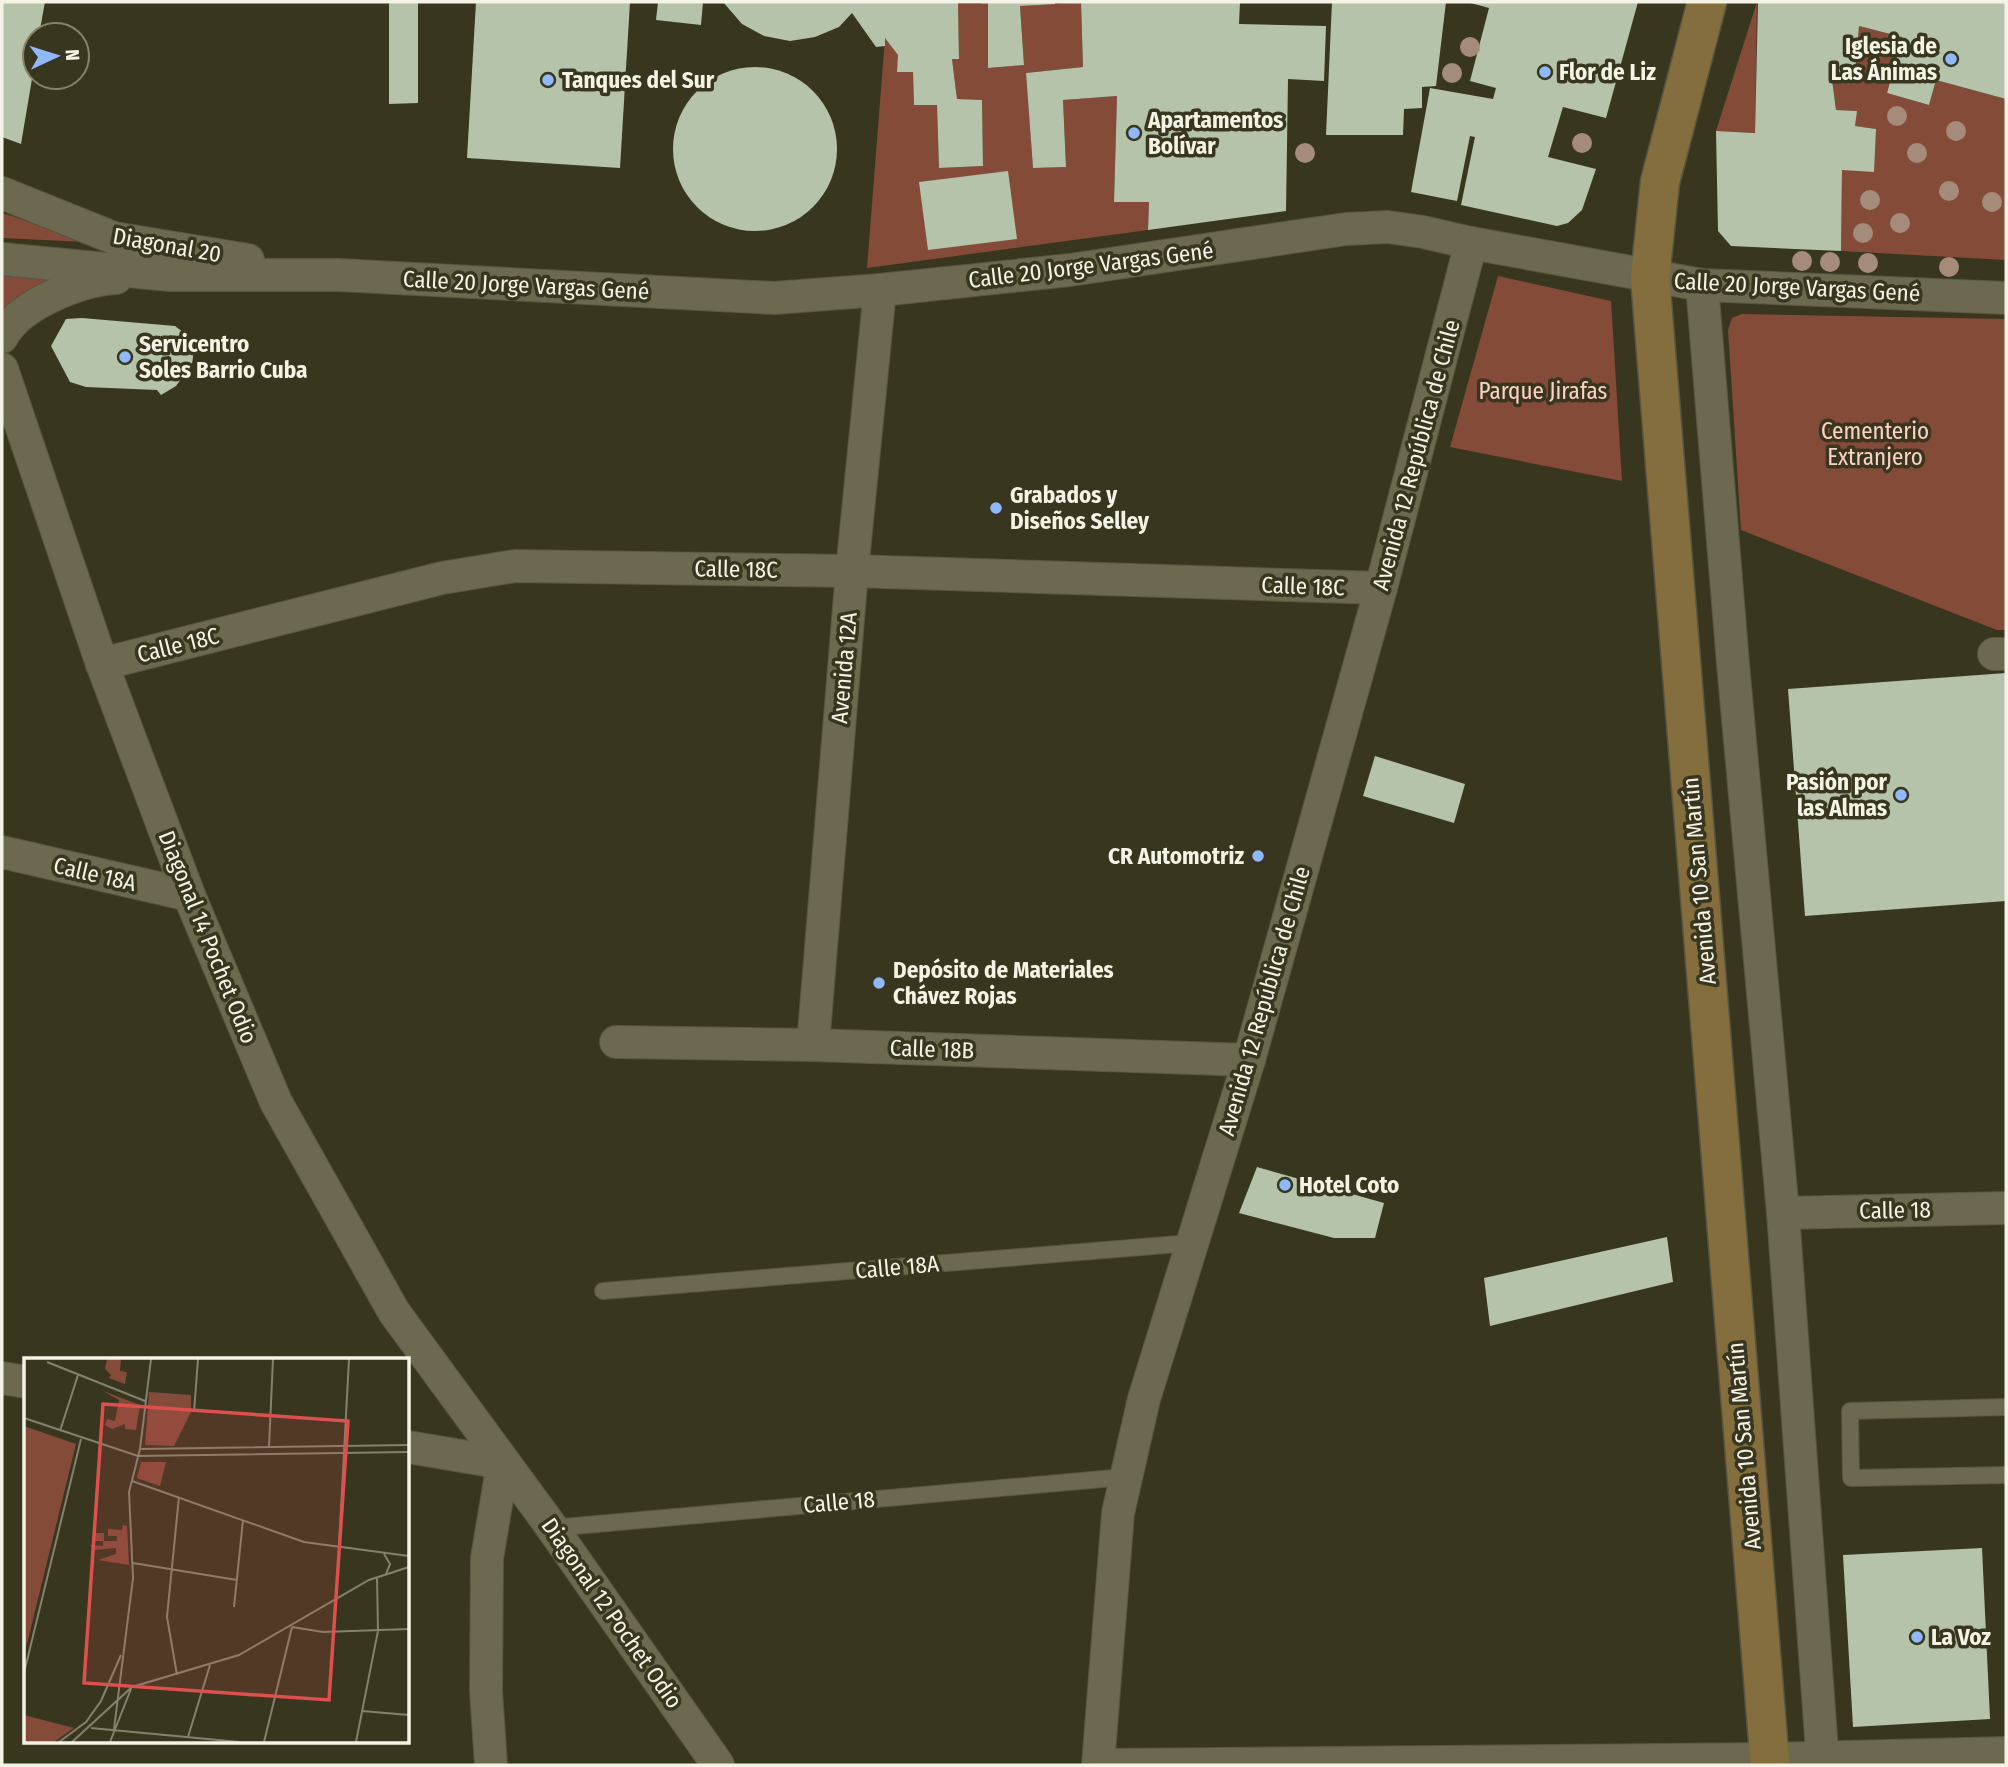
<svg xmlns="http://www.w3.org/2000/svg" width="2008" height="1767" viewBox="0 0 2008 1767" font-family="'Fira Sans Condensed',sans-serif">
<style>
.green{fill:#854b39}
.building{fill:#b4c3aa}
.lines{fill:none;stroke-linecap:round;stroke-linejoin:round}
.lane-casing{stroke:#585540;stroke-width:18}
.street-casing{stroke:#585540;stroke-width:34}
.secondary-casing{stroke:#585540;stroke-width:41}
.lane{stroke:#6c6950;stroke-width:16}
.street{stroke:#6c6950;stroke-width:32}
.secondary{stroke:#856e3d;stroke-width:38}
.tree{fill:#a58c7a}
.poi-dot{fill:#8fb8fd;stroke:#39361f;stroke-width:2.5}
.labels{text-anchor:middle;stroke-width:7;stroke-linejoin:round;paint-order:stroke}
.poi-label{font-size:23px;font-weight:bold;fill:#f5f3e5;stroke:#39361f;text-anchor:start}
.street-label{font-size:23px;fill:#f5f3e5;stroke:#39361f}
.park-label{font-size:23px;fill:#fdd2c5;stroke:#39361f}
.inset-road{fill:none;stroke:#84826e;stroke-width:2}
.view{fill:#dc514e;fill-opacity:0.15;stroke:#dc514e;stroke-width:3.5}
.inset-edge{fill:none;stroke:#f5f3e5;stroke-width:3.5}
</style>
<rect width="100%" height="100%" fill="#39361f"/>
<g class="green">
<path d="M982 2H988V68L1024 65 1020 6 1081 2 1083 67 1026 73 1033 168 1066 167 1063 100 1117 96 1114 201 1149 202 1148 230 867 268 885 38 913 72 914 105H937L939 168 983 166 982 100 957 99 952 59 959 58 958 4H981Z"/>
<path d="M1757 2 1755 133 1716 131Z"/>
<path d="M1859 26 1902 37 1887 93 1929 105 1936 80 2006 99V260L1841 251 1842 170 1876 129 1855 126 1856 111 1836 110 1831 72 1855 74Z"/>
<path d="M2 213 9 215 86 242 2 238Z"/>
<path d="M2 266 80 271C46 281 26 286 2 312Z"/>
<path d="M1498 276 1611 301 1622 481 1450 447Z"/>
<path d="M1742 314 2006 319V630H1997L1741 530 1728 330 1732 318Z"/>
</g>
<g class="building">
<path d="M2 2H45L39 35H35V61L21 144 2 137Z"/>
<path d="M389 2H418V103L389 104Z"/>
<path d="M476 2H630L620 168 467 158Z"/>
<path d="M658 2H703L701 25 656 20Z"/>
<path d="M723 2H958L959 59H952L957 99 982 100 983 166 939 168 937 105H914L913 72H897L898 55 885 38V46L876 47 852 13 839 27 815 37 790 41 764 36 742 24Z"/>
<path d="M988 2H1055V4L1020 6 1024 65 988 68Z"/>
<path d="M1081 2H1240L1239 24 1326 26 1324 81 1288 79 1286 211 1148 230 1149 202H1114L1117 96 1063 100 1066 167 1033 168 1026 73 1083 67Z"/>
<path d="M1332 2H1446L1436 86 1422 87V108L1404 109 1403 135H1326Z"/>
<path d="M1467 2H1638L1606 118 1563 107 1548 157 1596 169 1582 210 1568 223 1557 226 1461 205 1475 137 1470 136 1457 201 1411 192 1430 88 1493 99 1496 88 1470 81 1489 8Z"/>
<path d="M1758 2H2006V99L1936 80 1929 105 1887 93 1902 37 1859 26 1855 74 1831 72 1836 110 1857 111 1855 126 1876 129 1874 172 1842 170 1841 251 1731 246 1718 231 1716 131 1755 133Z"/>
<circle cx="755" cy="149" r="82"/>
<path d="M1008 171 1017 239 928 250 919 182Z"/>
<path d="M82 318 175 326 187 335 194 350 192 364 176 386 161 395 157 390 86 387 70 382 51 346 66 319Z"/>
<path d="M2006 673V901L1805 916 1788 689Z"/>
<path d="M1375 756 1465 784 1454 823 1363 796Z"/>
<path d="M1257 1167 1384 1203 1375 1238H1334L1239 1213Z"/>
<path d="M1667 1237 1673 1282 1490 1326 1484 1278Z"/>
<path d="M1982 1548 1990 1719 1853 1727 1843 1555Z"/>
</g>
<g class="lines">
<defs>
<g id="lane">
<path d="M603 1291 1191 1243"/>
<path d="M2006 1407 1850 1411 1851 1478 2006 1475"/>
<path d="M552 1528 1125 1477"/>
</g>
<g id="street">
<path d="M2 193 114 238 248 260"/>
<path d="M2 259 170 275H339L774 298 880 290 1070 270 1346 229 1388 227 1423 232 1471 243 1702 285 2006 298"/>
<path d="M1702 285 1733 664 1783 1213 1823 1765"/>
<path d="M2 337C19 304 81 280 116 278"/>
<path d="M2 369 102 664 189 895 276 1102 394 1312 548 1522 718 1765"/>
<path d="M1994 654H2006"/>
<path d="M102 664 442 578 515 566 852 571 1381 588"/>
<path d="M2 852 189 895"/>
<path d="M616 1042 813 1045 1249 1060"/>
<path d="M813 1045 852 571 880 290"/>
<path d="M1783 1213 2006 1208"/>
<path d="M2 1378 26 1382"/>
<path d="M408 1447 503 1463"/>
<path d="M491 1765 486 1691 487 1558 503 1463"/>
<path d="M1098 1765 1118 1513 1144 1399 1249 1060 1381 588 1471 243"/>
<path d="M1106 1765 1770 1759 2006 1753"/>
</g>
<path id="secondary" d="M1707 2 1660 182 1650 277 1770 1765"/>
</defs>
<use href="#lane" class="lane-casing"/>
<use href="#street" class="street-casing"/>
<use href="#secondary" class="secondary-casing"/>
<use href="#lane" class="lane"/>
<use href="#street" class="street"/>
<use href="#secondary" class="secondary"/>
</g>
<g class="tree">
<circle cx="1470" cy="47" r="10"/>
<circle cx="1452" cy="73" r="10"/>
<circle cx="1897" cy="116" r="10"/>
<circle cx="1956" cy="131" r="10"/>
<circle cx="1582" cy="143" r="10"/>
<circle cx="1305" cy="153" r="10"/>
<circle cx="1917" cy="153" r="10"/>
<circle cx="1949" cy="191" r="10"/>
<circle cx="1870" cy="200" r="10"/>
<circle cx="1992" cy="202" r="10"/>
<circle cx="1900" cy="223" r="10"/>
<circle cx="1863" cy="233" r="10"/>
<circle cx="1802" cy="261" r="10"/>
<circle cx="1830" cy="262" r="10"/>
<circle cx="1868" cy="263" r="10"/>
<circle cx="1949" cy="267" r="10"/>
</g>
<g class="poi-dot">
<circle cx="1951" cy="59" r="7"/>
<circle cx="1545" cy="72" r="7"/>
<circle cx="548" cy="80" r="7"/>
<circle cx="1134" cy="133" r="7"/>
<circle cx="125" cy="357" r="7"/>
<circle cx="996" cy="508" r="7"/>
<circle cx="1901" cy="795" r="7"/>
<circle cx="1258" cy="856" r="7"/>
<circle cx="879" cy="983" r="7"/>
<circle cx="1285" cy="1185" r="7"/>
<circle cx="1917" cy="1637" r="7"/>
</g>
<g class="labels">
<g class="poi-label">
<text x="1937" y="54" text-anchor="end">Iglesia de<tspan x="1937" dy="26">Las Ánimas</tspan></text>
<text x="1559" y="80">Flor de Liz</text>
<text x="562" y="88">Tanques del Sur</text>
<text x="1148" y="128">Apartamentos<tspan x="1148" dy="26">Bolívar</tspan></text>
<text x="139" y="352">Servicentro<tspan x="139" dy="26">Soles Barrio Cuba</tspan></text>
<text x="1010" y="503">Grabados y<tspan x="1010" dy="26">Diseños Selley</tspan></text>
<text x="1887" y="790" text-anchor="end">Pasión por<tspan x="1887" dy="26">las Almas</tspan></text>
<text x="1244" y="864" text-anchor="end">CR Automotriz</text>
<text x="893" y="978">Depósito de Materiales<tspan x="893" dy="26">Chávez Rojas</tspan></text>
<text x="1299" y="1193">Hotel Coto</text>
<text x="1931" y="1645">La Voz</text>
</g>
<g class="street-label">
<text transform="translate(167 245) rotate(10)" y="8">Diagonal 20</text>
<text transform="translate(1091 265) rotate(-7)" y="8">Calle 20 Jorge Vargas Gené</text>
<text transform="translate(526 285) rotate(3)" y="8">Calle 20 Jorge Vargas Gené</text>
<text transform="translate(1797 287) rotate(3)" y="8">Calle 20 Jorge Vargas Gené</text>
<text transform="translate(1416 455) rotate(-75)" y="8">Avenida 12 República de Chile</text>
<text transform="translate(736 569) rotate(1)" y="8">Calle 18C</text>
<text transform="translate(1303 586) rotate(2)" y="8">Calle 18C</text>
<text transform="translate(178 645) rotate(-14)" y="8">Calle 18C</text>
<text transform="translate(844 668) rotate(-85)" y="8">Avenida 12A</text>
<text transform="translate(95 874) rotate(13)" y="8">Calle 18A</text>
<text transform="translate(1699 881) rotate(-95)" y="8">Avenida 10 San Martín</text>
<text transform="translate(208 937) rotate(68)" y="8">Diagonal 14 Pochet Odio</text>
<text transform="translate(1264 1001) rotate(-74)" y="8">Avenida 12 República de Chile</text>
<text transform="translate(932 1049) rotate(2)" y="8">Calle 18B</text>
<text transform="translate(1895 1210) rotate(-1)" y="8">Calle 18</text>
<text transform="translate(897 1267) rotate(-5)" y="8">Calle 18A</text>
<text transform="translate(1744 1446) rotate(-95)" y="8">Avenida 10 San Martín</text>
<text transform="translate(839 1502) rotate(-5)" y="8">Calle 18</text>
<text transform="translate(612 1613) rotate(55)" y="8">Diagonal 12 Pochet Odio</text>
</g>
<g class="park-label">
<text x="1543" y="399">Parque Jirafas</text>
<text x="1875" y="439">Cementerio<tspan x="1875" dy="26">Extranjero</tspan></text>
</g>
</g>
<g transform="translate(24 1358)">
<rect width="385" height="385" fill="#39361f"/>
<path d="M83 1H97L96 13 103 14 101 26 85 20 87 17 81 11ZM79 33 116 47 112 72 101 71V66L88 71 81 67 83 61 91 63 95 42ZM125 34 167 37V54L150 88 121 87ZM0 68 52 86 0 298ZM117 104H142L136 128 113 120ZM99 167 103 168 105 207 74 202 92 196V190L70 192 66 187 79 188V183H71V175H80V183H93V178H84V171L98 172ZM0 357 50 370 30 384H0Z" fill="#854b39"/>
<path class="inset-road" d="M23 4 121 43M170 54 174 1M0 60 114 98 385 94M36 73 54 17M245 89 249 1M116 91 385 87M108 123 280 184 385 198M315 189 325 1M360 196 366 206 362 216M109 205 213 222M210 249 219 162M268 269 299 274 385 271M0 315 57 81M153 317 143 259 155 139M338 353 385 357M67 370 215 384M90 371 109 220 105 134 116 91 127 1M164 379 186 307M35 384 62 364 77 343 97 297M48 384 108 329 215 297 345 222 385 209M86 384 107 331M240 384 268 269M332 384 354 273 353 219"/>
<path class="view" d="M79 46 324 63 305 342 60 325Z"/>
<rect width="385" height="385" class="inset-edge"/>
</g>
<rect width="2008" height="1767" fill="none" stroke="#f5f3e5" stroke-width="7"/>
<g transform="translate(56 56) rotate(86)"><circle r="33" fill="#39361f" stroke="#84826e" stroke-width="2"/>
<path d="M0-5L12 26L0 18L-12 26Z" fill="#8fb8fd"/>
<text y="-10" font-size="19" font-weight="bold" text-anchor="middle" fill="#f5f3e5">N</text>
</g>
</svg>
